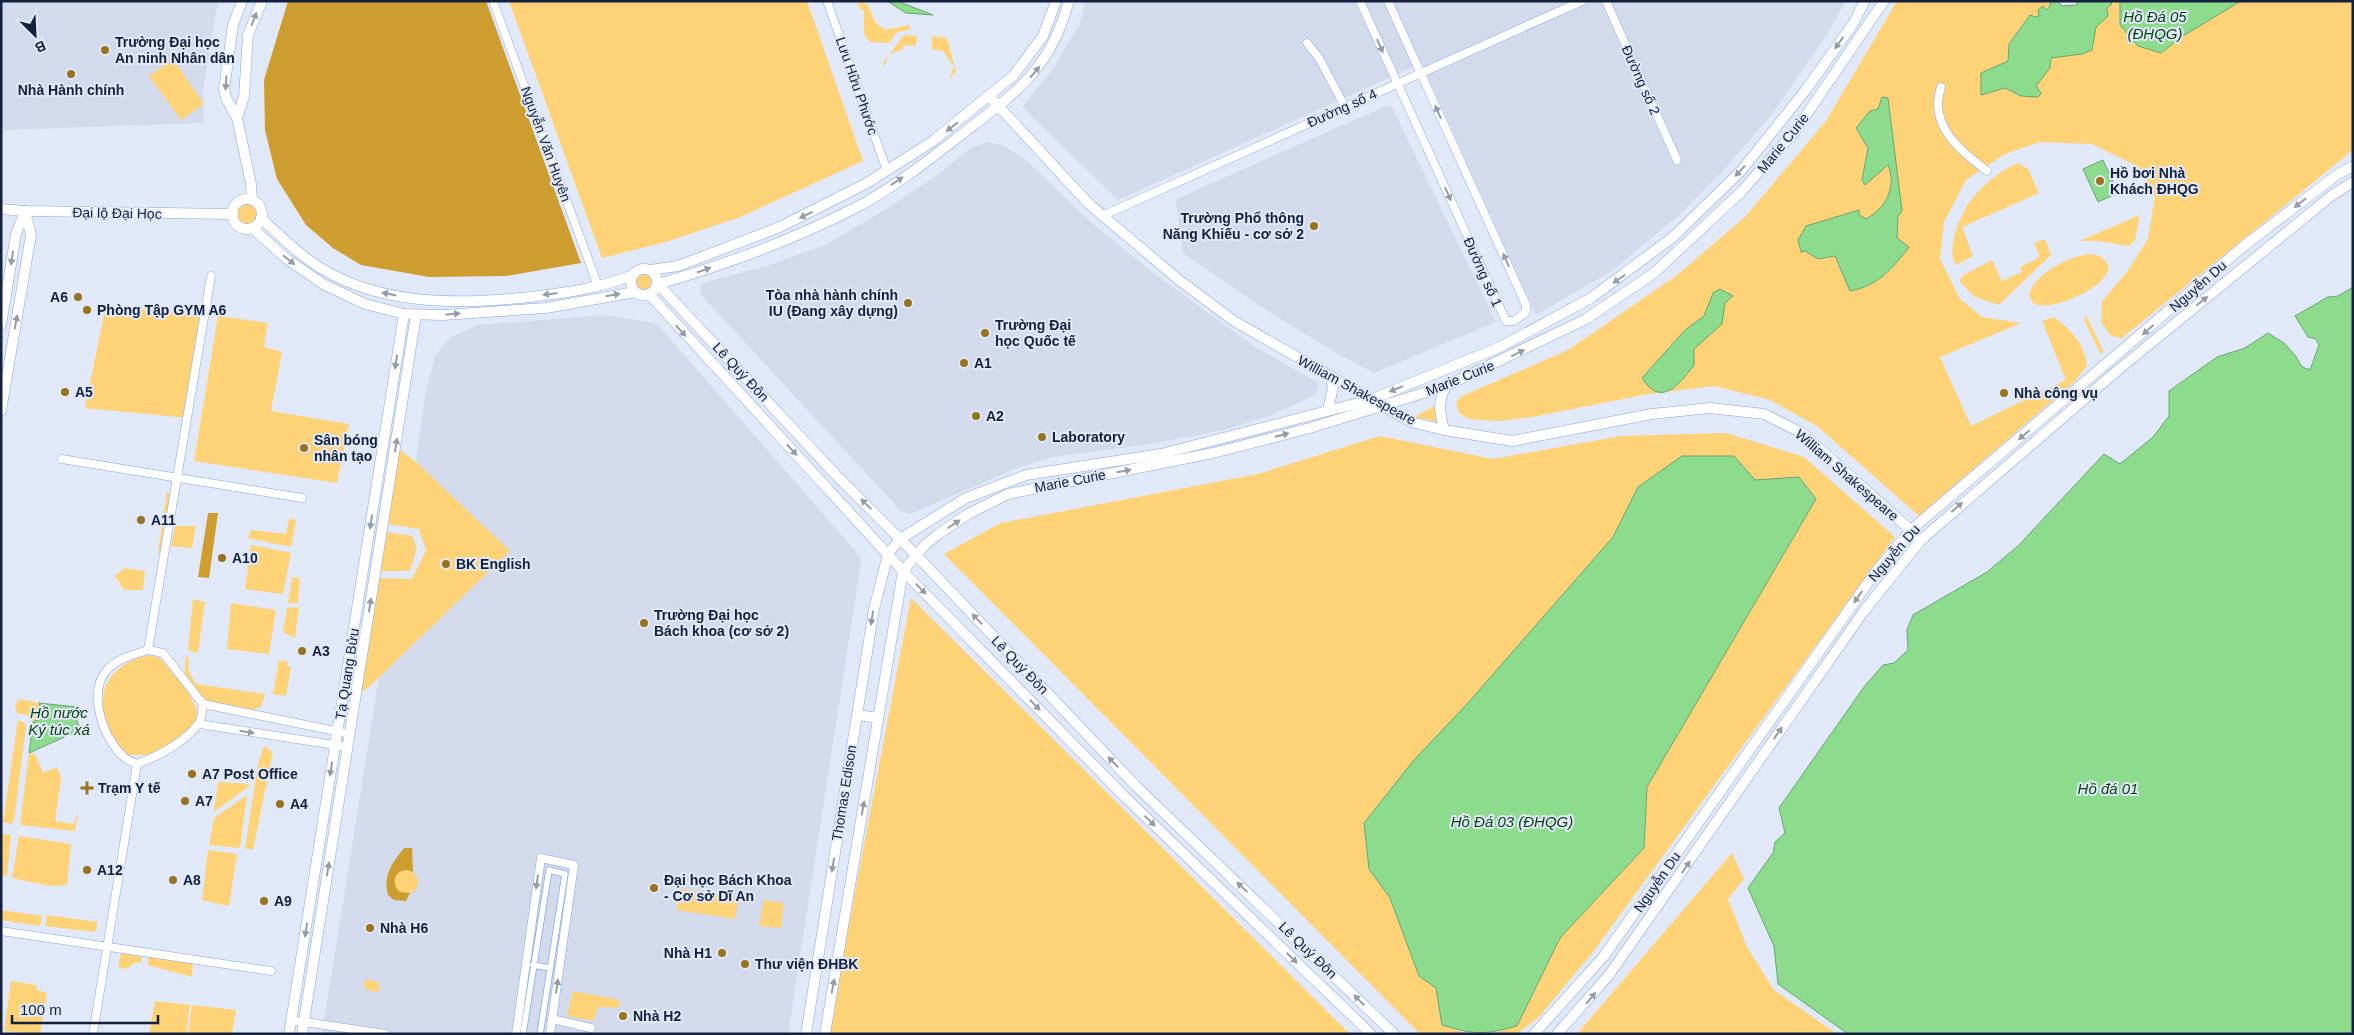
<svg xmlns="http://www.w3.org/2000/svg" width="2354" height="1035" viewBox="0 0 2354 1035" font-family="Arial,sans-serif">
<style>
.built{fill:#d2daec}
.green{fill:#fed277;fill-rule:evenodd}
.forest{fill:#cd9e2f}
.water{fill:#8ddc8d;stroke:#69a475}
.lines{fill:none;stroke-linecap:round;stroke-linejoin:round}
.pedestrian-casing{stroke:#84a6ed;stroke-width:7}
.minor-casing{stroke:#84a6ed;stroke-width:9}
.tertiary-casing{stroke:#84a6ed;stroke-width:11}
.pedestrian{stroke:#fff;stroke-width:5.5}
.minor{stroke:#fff;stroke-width:8}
.tertiary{stroke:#fff;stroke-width:10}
.oneway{fill:#959ba7}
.poi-dot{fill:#98731d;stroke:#e1e9f8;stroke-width:2}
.labels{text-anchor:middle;stroke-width:4;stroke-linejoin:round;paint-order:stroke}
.poi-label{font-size:14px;font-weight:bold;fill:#14213c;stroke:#e1e9f8;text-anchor:start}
.street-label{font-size:14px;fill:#14213c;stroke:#e1e9f8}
.water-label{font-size:15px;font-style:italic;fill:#0a430f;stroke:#e1e9f8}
</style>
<rect width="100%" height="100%" fill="#e1e9f8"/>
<g class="built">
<path d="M1 1H220L216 11 203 90 204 123 1 130Z"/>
<path d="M1085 1H1846L1826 36 1772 114 1723 171 1680 214 1612 271 1536 315 1422 63 1118 200 1022 107 1050 73 1080 23Z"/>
<path d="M1386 106 1392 107 1496 322 1374 373 1338 354 1269 312 1183 253 1176 199Z"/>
<path d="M987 142 1002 145 1025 159 1093 224 1156 275 1255 347 1319 383 1318 391 1313 396 1274 414 1224 430 1151 444 1053 457 1017 468 915 512 910 514 901 511 701 295 700 289 703 283 767 266 825 245 883 211 939 174 969 149Z"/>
<path d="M605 315 649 322 658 325 859 555 861 562 788 1034H322L379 677 510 551 416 462 425 395 436 354 451 337 478 325Z"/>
</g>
<g class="green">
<path d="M509 1H807L863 161 740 217 666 242 602 258Z"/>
<path d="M861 1 868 5 875 22 885 30 909 25 911 29 896 33 889 43 870 42 864 34V11L857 5Z"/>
<path d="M1897 1H2050V6L2047 10 2040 11 2039 15 2026 20 2009 44 2008 61 1981 95 2005 88 2021 96C2035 87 2049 76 2051 58L2082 54 2092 50 2096 27 2108 16 2107 8 2111 5 2112 1H2120V25L2161 53 2183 36 2241 1H2353V150L2122 338 2111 336 2101 322 2102 301 2127 272 2148 239 2155 196 2139 167 2092 144 2040 142 2005 154 1966 180 1944 222 1940 259 1960 299 1982 317 2021 323 1940 357 1971 426 2066 380 2042 321 2054 317C2071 330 2085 344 2087 366L2075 381 1919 516 1817 426 1770 400 1715 386 1648 394 1532 417 1499 421 1469 419 1459 413 1456 403 1460 397 1568 350 1676 276 1745 217 1826 121ZM1878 109 1902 206 1898 216 1897 238 1909 247C1892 269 1878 286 1851 291 1846 279 1839 269 1835 256L1818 259 1805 251 1859 210V215L1866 219C1887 207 1896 189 1888 165L1865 185 1862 180 1868 148 1856 128 1870 111Z"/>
<path d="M904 35 917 36 916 46 904 45 903 49 889 55 884 67 883 63Z"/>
<path d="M932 36 947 38 956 72 949 79 954 67 943 51 932 49Z"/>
<path d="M173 59 204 104 181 120 149 76Z"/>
<path d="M2018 163 2028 169 2039 193 1962 227 1973 256 1956 265C1951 257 1952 247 1954 238 1962 203 1986 178 2018 163Z"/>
<circle cx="247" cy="214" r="11"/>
<path d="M2140 215 2135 240 2129 246 2098 241H2079Z"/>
<path d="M2045 239 2051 255 1999 305 1975 297 1960 282 1962 276 1992 260 2002 281 2022 272 2020 267 2040 257 2034 243Z"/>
<path d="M2090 254C2099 254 2113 262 2107 273 2099 290 2050 313 2033 303L2029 294C2036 273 2069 256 2090 254Z"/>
<circle cx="644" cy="282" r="11"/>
<path d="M106 305 205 317 188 418 85 408Z"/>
<path d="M2086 315 2103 350 2101 355 2084 320Z"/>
<path d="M218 316 268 323 264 347 282 352 271 411 349 424 337 483 194 461Z"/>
<path d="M1440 403 1445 423 1414 417Z"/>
<path d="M1726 433 1804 457 1895 537 1593 952 1539 1017 1517 1034H1491L1517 1026 1560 938 1644 848 1647 787 1816 499 1799 477 1755 480 1734 456 1639 487 1613 537 1467 704 1414 760 1369 869 1390 898 1419 976 1436 988 1442 1025 1469 1034H1420L944 554 1001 523 1258 474 1380 436 1493 459 1621 436Z"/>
<path d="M394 445 416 462 510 551 368 688 354 696 374 578 412 579 426 550 419 529 381 523Z"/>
<path d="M167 490 171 499 163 553H158Z"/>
<path d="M289 519 296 520 291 547 248 538 251 530 286 534Z"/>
<path d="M175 526H196L192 548 171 546Z"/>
<path d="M382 531 412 536 417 548 410 571H375Z"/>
<path d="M251 545 291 553 283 594 245 589Z"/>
<path d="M124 568 145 571 143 590H124L115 576Z"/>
<path d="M292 577 300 578 298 603H288Z"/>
<path d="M911 598 1350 1034H828Z"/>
<path d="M193 599 205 602 198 653 188 650Z"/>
<path d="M231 603 276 610 269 654 227 649Z"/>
<path d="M299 607 295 638 283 632 287 608Z"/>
<path d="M148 655 160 658 187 690 196 707 198 720 192 728 154 755H123C92 715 93 669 148 655Z"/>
<path d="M186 655 189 659 188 669 196 684 265 694 261 707 250 710 198 700 184 679Z"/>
<path d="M279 660 288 662 287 666 291 667 286 696 273 694Z"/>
<path d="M20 699 39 703 44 717 33 722 27 715 17 713 15 705Z"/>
<path d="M18 720 25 723 26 727 14 820 11 824 3 822Z"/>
<path d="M264 746 273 752 253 850 245 848 258 765Z"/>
<path d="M29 753 35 754 43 773 57 767 61 778 55 821 74 824 79 810 75 831 20 825Z"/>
<path d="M218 782 250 784 248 787 214 812Z"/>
<path d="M247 795 240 848 209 845 214 818Z"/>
<path d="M1 834 11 835 7 876 1 875Z"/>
<path d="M19 836 71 844 67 884C57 890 25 880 12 878Z"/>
<path d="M208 850 237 854 229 906 202 900Z"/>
<path d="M1732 853 1744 879 1728 899 1747 947 1774 990 1837 1034H1577Z"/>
<circle cx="406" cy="882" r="12"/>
<path d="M682 889 739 898 735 919 677 910 679 890Z"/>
<path d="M764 900 784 903 781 928 759 926Z"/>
<path d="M1 910 42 916 40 926 1 920Z"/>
<path d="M47 915 98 922 95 932 45 926Z"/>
<path d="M121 952 142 957 141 963 136 962 127 969 118 967Z"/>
<path d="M148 955 193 963 192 977 148 965Z"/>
<path d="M368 979 379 983V990L375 992 365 989 364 981Z"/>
<path d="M11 981 36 985 37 990 47 993 40 1034 4 1031Z"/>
<path d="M573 991 616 999 620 1002 619 1008 598 1007 593 1021 567 1016Z"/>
<path d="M155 1001 190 1005 186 1034H149Z"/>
<path d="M192 1005 236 1010 232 1034H188Z"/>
</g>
<g class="forest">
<path d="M288 1H486L581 263 506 276 429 277 361 265 333 248 306 225 277 179 265 130 264 80Z"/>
<path d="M208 513H218L209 578 198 577Z"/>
<path d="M404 848H412L413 872C398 865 388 882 400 892L410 893 406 901 394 900 388 895C383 874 392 864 404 848Z"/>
</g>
<g class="water">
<path d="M887 1H897L933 15 906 13Z"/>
<path d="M2050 1H2058L2062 6 2077 5V1H2112L2111 5 2107 8 2108 16 2096 27 2092 50 2082 54 2051 58 2050 68 2036 86 2041 93 2038 97 2021 96 2005 88 1981 95V73L2008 61 2009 44 2030 15 2035 17 2039 16 2038 10 2043 6 2047 10 2050 6Z"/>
<path d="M2120 1H2241L2183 36 2161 53 2138 46 2120 25Z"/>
<path d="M1882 97 1888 98 1902 211 1898 216 1897 238 1909 247C1892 269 1878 286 1850 291L1835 256 1818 259 1805 251 1801 252 1798 240 1806 226 1859 210V215L1866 219C1886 208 1897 187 1888 165L1865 185 1862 180 1868 148 1856 128 1870 111 1878 109Z"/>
<path d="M2103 160 2118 193 2098 202 2083 169Z"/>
<path d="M2353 287V1034H1848L1778 984 1774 946 1748 888 1773 853 1775 842 1785 833 1779 808 1864 687 1883 665 1894 663 1908 650 1907 630 1913 615 1987 572 2018 546 2104 454 2120 464 2153 437 2169 416V391L2217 357 2245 348 2268 333 2284 343 2295 355 2302 367 2310 370 2319 345 2316 339 2308 337 2295 316 2328 297 2338 296Z"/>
<path d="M1720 289 1733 296 1725 303 1722 324 1694 349V365C1679 385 1661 408 1642 378L1685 330 1704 316 1713 293Z"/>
<path d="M1682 456H1734L1755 480 1799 477 1816 499 1647 787 1644 848 1560 938 1517 1026C1484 1035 1475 1035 1442 1025L1436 988 1419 976 1390 898 1369 869 1364 823 1414 760 1467 704 1613 537 1638 487Z"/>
<path d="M39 703 76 707 77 722 82 729 29 753 33 722 44 717Z"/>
</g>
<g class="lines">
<defs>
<g id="pedestrian">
<path d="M533 965 550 968"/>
<path d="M523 1034 549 870 565 874 540 1034"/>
</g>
<g id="minor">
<path d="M493 1 598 286"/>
<path d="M827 1 887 171"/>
<path d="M1360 1 1506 321H1514L1526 312V305L1388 1"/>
<path d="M1606 1 1677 160"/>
<path d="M1307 43 1319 58 1345 107"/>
<path d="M1941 87C1928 126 1961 151 1987 171"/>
<path d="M1102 216 1582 1"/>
<path d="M62 459 302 498"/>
<path d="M148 650 211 276"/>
<path d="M148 650 163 653 203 704C202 710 202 719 199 723 185 742 158 756 137 764 133 762 127 760 124 757 103 739 87 693 107 670 116 659 135 654 148 650Z"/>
<path d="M203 704 350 734"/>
<path d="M199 724 348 747"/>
<path d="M1 931 271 971"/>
<path d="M552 1019 591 1028"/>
<path d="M291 1020 385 1034"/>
<path d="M93 1034 137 764"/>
<path d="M516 1034 541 858 574 865 550 1034"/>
</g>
<g id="tertiary">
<path d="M242 1 233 25 224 89 226 98 237 118 251 184 252 200"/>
<path d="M990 97 1090 205 1179 280 1234 321 1411 422 1444 430 1512 441 1652 414 1710 408 1764 414 1802 433 1915 534"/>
<path d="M237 118 244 97 248 35 262 1"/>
<circle cx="247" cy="214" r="15"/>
<path d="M1 209 25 211 233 214"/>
<path d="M261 218C277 233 292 248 310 261 373 306 456 305 530 297 565 293 600 288 633 275"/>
<path d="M252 228 287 259 323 284 365 304 404 314 443 315 546 308 635 292"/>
<circle cx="644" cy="282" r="13"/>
<path d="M650 270 678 266 780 227 867 183 933 141 1013 76 1043 36 1056 1"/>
<path d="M658 284 836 475 916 555 1136 786 1394 1034"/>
<path d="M658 284C725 265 792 240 855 208 894 188 931 158 966 131 1019 90 1050 69 1069 1"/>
<path d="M649 294 903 571 1125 797 1371 1034"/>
<path d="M1 325 16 234 25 211"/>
<path d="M1328 410 1333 387 1330 376"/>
<path d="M1 411 31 235 25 211"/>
<path d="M1444 430C1440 413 1437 402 1446 386"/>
<path d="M857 715 878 718"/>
<path d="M289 1034 404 314"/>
<path d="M302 1034 416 315"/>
<path d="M806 1034 874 609 888 554 900 539 966 498 1026 475 1161 454 1370 400 1500 347 1591 298 1673 237 1741 171 1805 91 1853 24 1865 1"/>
<path d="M825 1034 903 571 925 545 937 535 968 514 1008 494 1213 453 1310 428 1446 386 1586 319 1654 273 1741 192 1796 130 1884 1"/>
<path d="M1534 1034 1604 956 1877 570 1911 530 2244 246 2338 174 2353 166"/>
<path d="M1557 1034 1609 975 1864 611 1921 540 2118 370 2331 196 2353 182"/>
</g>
</defs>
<use href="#pedestrian" class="pedestrian-casing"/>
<use href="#minor" class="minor-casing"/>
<use href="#tertiary" class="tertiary-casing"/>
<use href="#pedestrian" class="pedestrian"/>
<use href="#minor" class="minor"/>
<use href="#tertiary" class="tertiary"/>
</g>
<defs><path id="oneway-solid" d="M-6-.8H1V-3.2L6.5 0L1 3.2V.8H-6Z" transform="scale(1.25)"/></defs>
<g class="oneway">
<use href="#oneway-solid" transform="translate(254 19) rotate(-69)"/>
<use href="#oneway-solid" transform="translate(1839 43) rotate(125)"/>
<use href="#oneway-solid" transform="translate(1380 46) rotate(66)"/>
<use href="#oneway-solid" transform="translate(1035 72) rotate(-50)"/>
<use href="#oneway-solid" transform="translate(226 83) rotate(94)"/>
<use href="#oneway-solid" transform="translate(1438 112) rotate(-114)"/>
<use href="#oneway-solid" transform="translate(952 127) rotate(142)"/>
<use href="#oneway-solid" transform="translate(1740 171) rotate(133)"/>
<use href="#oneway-solid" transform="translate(897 181) rotate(-33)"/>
<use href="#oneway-solid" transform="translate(1448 194) rotate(66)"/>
<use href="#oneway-solid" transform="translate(2300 203) rotate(142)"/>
<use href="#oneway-solid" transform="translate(806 215) rotate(155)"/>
<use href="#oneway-solid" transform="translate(12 258) rotate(99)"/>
<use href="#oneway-solid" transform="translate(289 260) rotate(38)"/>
<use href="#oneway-solid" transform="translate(1506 260) rotate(-114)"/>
<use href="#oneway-solid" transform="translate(704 270) rotate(-19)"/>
<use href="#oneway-solid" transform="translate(1619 279) rotate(145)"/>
<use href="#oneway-solid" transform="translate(389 294) rotate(-168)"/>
<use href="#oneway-solid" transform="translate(550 294) rotate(173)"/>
<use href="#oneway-solid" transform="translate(613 295) rotate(-10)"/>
<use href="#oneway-solid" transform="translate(2202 301) rotate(-39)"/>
<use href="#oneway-solid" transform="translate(453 314) rotate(-6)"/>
<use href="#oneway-solid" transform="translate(16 322) rotate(-80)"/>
<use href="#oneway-solid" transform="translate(2148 330) rotate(139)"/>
<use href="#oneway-solid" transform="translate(681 331) rotate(47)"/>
<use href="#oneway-solid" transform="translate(1518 353) rotate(-26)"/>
<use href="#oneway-solid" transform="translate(396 362) rotate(99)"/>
<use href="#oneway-solid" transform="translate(1396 389) rotate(158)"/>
<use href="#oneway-solid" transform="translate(1282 435) rotate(-14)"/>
<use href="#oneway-solid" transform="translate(2024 435) rotate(140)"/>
<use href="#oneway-solid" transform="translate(396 445) rotate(-81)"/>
<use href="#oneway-solid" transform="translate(792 450) rotate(47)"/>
<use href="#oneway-solid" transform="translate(1124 471) rotate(-10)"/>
<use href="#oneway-solid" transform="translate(866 504) rotate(-135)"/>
<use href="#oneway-solid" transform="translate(1957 507) rotate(-41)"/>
<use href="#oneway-solid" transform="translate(371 522) rotate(99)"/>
<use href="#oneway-solid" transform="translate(954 524) rotate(-33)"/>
<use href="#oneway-solid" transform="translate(921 589) rotate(46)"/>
<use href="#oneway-solid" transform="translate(1858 597) rotate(125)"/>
<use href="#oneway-solid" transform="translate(370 605) rotate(-81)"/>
<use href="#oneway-solid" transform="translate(872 618) rotate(99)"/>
<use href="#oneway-solid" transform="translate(977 619) rotate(-134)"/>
<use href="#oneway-solid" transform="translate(1035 705) rotate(46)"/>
<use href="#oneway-solid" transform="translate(247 732) rotate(9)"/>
<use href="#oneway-solid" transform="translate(1778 733) rotate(-55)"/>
<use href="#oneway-solid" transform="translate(1113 762) rotate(-134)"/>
<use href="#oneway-solid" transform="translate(331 769) rotate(99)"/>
<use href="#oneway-solid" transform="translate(863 808) rotate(-80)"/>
<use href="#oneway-solid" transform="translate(1150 821) rotate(44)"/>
<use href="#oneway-solid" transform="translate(833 865) rotate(99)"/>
<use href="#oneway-solid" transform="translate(1686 867) rotate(-56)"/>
<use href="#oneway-solid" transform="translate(328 869) rotate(-81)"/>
<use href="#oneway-solid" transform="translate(537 882) rotate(98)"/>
<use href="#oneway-solid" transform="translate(1242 887) rotate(-137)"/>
<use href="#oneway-solid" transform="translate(306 930) rotate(99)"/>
<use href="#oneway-solid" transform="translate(1292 958) rotate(44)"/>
<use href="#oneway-solid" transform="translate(557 986) rotate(-82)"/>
<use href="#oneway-solid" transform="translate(833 986) rotate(-80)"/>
<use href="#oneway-solid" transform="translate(1591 998) rotate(-50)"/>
<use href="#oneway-solid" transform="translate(1359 1000) rotate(-136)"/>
</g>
<g class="poi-dot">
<circle cx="105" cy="50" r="5"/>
<circle cx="71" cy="74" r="5"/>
<circle cx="2100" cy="181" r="5"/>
<circle cx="1314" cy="226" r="5"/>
<circle cx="78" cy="297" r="5"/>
<circle cx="908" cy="303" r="5"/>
<circle cx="87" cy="310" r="5"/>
<circle cx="985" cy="333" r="5"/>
<circle cx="964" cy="363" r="5"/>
<circle cx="65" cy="392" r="5"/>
<circle cx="2004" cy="393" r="5"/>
<circle cx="976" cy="416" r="5"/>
<circle cx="1042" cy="437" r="5"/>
<circle cx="304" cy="448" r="5"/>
<circle cx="141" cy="520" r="5"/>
<circle cx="222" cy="558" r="5"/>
<circle cx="446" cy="564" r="5"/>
<circle cx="644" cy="623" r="5"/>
<circle cx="302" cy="651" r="5"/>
<circle cx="192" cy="774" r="5"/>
<path d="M84.5 780.5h5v5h5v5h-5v5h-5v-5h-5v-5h5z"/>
<circle cx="185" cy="801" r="5"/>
<circle cx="280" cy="804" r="5"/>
<circle cx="87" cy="870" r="5"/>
<circle cx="173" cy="880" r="5"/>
<circle cx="654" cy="888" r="5"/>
<circle cx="264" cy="901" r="5"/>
<circle cx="370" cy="928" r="5"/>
<circle cx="722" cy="953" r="5"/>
<circle cx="745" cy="964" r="5"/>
<circle cx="623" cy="1016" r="5"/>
</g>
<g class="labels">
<g class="poi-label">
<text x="115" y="47">Trường Đại học<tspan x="115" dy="16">An ninh Nhân dân</tspan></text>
<text x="71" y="95" text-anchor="middle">Nhà Hành chính</text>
<text x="2110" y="178">Hồ bơi Nhà<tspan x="2110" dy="16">Khách ĐHQG</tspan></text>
<text x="1304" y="223" text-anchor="end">Trường Phổ thông<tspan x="1304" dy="16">Năng Khiếu - cơ sở 2</tspan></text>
<text x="898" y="300" text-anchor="end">Tòa nhà hành chính<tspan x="898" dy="16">IU (Đang xây dựng)</tspan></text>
<text x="68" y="302" text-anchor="end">A6</text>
<text x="97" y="315">Phòng Tập GYM A6</text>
<text x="995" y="330">Trường Đại<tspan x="995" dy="16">học Quốc tế</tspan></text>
<text x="974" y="368">A1</text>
<text x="75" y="397">A5</text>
<text x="2014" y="398">Nhà công vụ</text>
<text x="986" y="421">A2</text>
<text x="1052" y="442">Laboratory</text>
<text x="314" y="445">Sân bóng<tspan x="314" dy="16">nhân tạo</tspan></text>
<text x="151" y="525">A11</text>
<text x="232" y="563">A10</text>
<text x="456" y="569">BK English</text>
<text x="654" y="620">Trường Đại học<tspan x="654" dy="16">Bách khoa (cơ sở 2)</tspan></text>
<text x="312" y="656">A3</text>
<text x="202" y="779">A7 Post Office</text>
<text x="98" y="793">Trạm Y tế</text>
<text x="195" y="806">A7</text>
<text x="290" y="809">A4</text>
<text x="97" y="875">A12</text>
<text x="183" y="885">A8</text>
<text x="664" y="885">Đại học Bách Khoa<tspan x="664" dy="16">- Cơ sở Dĩ An</tspan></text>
<text x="274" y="906">A9</text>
<text x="380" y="933">Nhà H6</text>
<text x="712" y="958" text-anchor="end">Nhà H1</text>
<text x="755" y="969">Thư viện ĐHBK</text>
<text x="633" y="1021">Nhà H2</text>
</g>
<g class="street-label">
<text transform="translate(1641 80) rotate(66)" y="5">Đường số 2</text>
<text transform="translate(857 86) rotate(71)" y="5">Lưu Hữu Phước</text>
<text transform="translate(1342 108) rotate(-24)" y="5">Đường số 4</text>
<text transform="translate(1783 143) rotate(-51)" y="5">Marie Curie</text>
<text transform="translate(546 144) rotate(70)" y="5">Nguyễn Văn Huyên</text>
<text transform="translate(117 213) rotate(1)" y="5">Đại lộ Đại Học</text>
<text transform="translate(1483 272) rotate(66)" y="5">Đường số 1</text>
<text transform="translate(2198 286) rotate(-41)" y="5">Nguyễn Du</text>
<text transform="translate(741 372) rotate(47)" y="5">Lê Quý Đôn</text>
<text transform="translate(1460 378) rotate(-22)" y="5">Marie Curie</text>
<text transform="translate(1357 390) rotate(28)" y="5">William Shakespeare</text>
<text transform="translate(1847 475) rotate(41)" y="5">William Shakespeare</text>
<text transform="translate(1070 481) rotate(-11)" y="5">Marie Curie</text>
<text transform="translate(1894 553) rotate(-49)" y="5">Nguyễn Du</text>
<text transform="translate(1020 665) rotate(46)" y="5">Lê Quý Đôn</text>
<text transform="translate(347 674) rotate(-81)" y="5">Tạ Quang Bửu</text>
<text transform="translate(844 793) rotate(-81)" y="5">Thomas Edison</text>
<text transform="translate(1657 882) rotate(-55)" y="5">Nguyễn Du</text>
<text transform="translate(1308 950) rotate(44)" y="5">Lê Quý Đôn</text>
</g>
<g class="water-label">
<text x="2155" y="22">Hồ Đá 05<tspan x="2155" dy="17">(ĐHQG)</tspan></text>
<text x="59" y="718">Hồ nước<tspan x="59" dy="17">Ký túc xá</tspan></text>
<text x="2108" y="794">Hồ đá 01</text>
<text x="1512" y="827">Hồ Đá 03 (ĐHQG)</text>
</g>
</g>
<rect width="2354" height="1035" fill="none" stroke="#14213c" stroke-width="5"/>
<g transform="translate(35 35) rotate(156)" stroke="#e1e9f8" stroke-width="4" paint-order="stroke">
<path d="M0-4L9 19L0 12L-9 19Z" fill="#14213c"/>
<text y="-8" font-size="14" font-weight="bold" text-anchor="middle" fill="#14213c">B</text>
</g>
<path d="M12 1015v8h146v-8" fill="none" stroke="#14213c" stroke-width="2.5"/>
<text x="20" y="1015" font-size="15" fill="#14213c" stroke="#e1e9f8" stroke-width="4" paint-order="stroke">100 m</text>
</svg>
